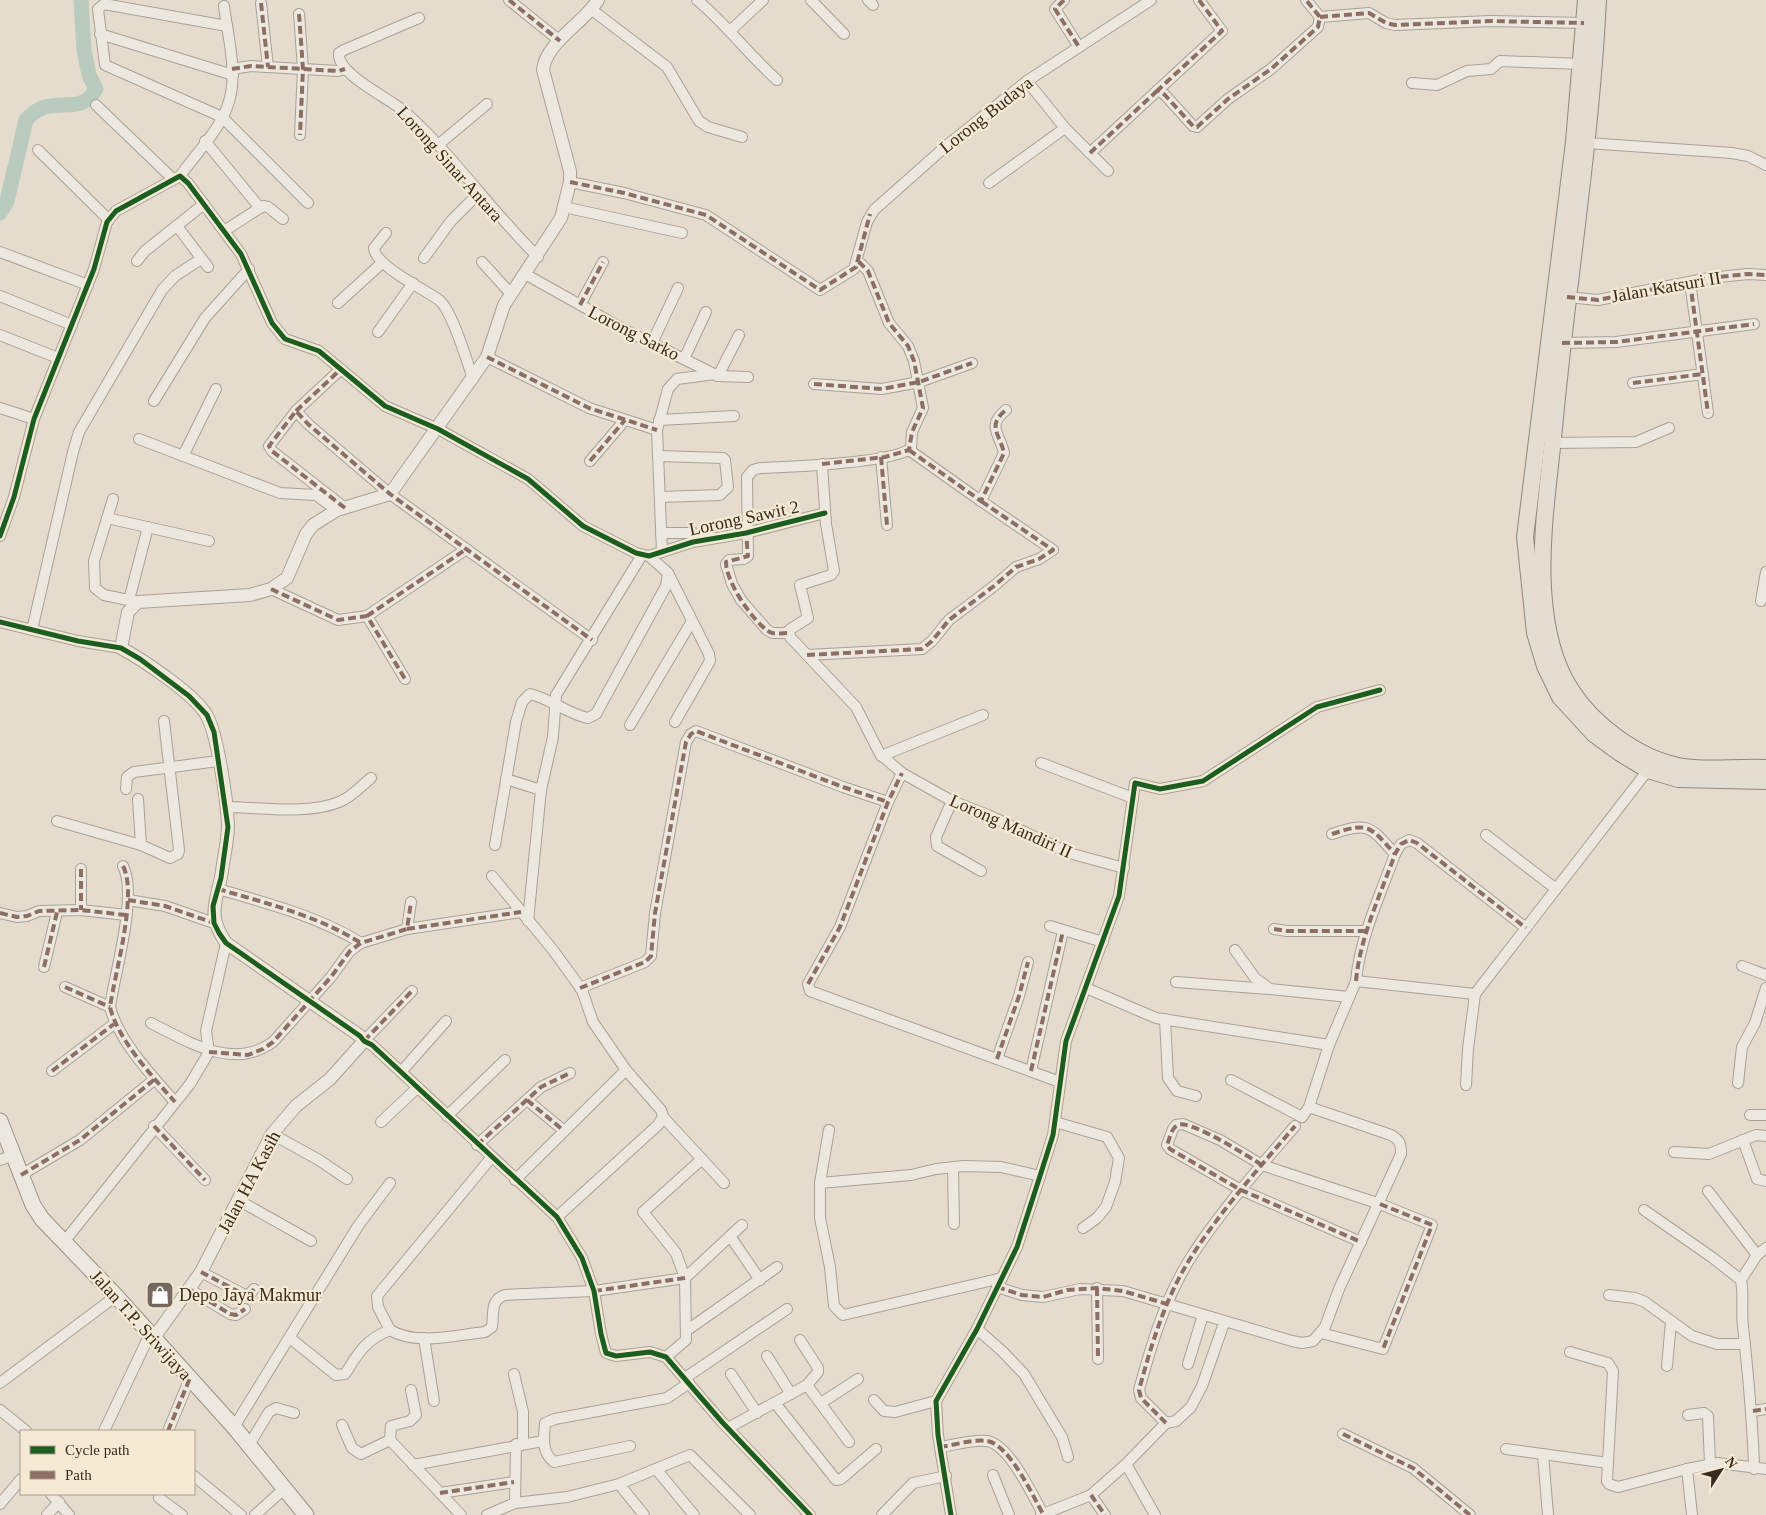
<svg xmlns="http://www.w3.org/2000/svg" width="1766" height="1515" viewBox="0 0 1766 1515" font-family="Georgia,serif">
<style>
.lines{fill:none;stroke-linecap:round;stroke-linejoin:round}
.river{stroke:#b9cabf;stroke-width:15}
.minor-casing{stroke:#aaa196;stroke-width:12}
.tertiary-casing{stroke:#aaa196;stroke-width:14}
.secondary-casing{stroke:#9a9186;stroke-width:17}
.primary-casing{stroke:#90877d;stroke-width:18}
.minor{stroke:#ede8df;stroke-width:10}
.tertiary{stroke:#ede8df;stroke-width:12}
.secondary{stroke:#ede8df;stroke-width:15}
.primary{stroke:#e4ddd1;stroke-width:16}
.quiet{stroke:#8d6e63;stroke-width:4;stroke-dasharray:8 4;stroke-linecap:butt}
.cycleway-casing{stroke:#f6ead4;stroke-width:8}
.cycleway{stroke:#1b5e20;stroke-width:5}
.labels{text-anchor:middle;stroke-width:4.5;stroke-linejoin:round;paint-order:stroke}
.street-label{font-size:18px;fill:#392a1e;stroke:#f6ead4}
.poi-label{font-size:18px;fill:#392a1e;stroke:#f6ead4;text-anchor:start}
</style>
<rect width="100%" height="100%" fill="#e5dcce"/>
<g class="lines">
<path class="river" d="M0 213 7 201 26 120C52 90 79 120 96 89L89 75 84 50 81 0"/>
<defs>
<g id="minor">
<path d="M509 0 560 41"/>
<path d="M697 0C726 24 749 55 777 80"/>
<path d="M811 0 844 34"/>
<path d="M868 0 873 5"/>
<path d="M1064 0 1055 9 1079 47"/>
<path d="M1199 0 1222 31 1158 90 1165 95 1193 126 1197 127 1228 99 1271 69 1318 27 1320 17 1306 0"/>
<path d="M261 3 268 67"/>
<path d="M592 10 667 67 699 121 708 127 742 137"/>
<path d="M299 14 303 69 300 135"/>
<path d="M1320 17 1369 13 1386 23 1395 25 1491 21 1584 23"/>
<path d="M419 18 344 50 339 53C336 74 391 99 405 112 454 156 491 211 538 257"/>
<path d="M227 26 104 4 98 9 105 65 222 117 308 203"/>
<path d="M730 31 763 0"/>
<path d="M100 34 233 75"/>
<path d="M232 69 251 66 338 71 345 69"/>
<path d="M1027 81 1065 128 1108 171"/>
<path d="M1412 83 1437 85 1467 71 1491 69 1500 61 1582 64"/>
<path d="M96 105 173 179"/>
<path d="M205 141 260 208"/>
<path d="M1587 143 1732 153 1748 156 1766 165"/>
<path d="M438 145 487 104"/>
<path d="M38 150 109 220"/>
<path d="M1090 153 1158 90"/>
<path d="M180 176C195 155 216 134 226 110 240 78 228 39 224 6"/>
<path d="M570 182 624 193 706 215 820 290 854 269 867 222 874 210 945 147 1027 81 1151 0"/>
<path d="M989 183 1065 128"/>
<path d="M564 207 682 233"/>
<path d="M177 226 208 267"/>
<path d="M224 231 263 206 268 207 283 219"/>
<path d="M386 233 374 248C375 266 424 289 439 300 452 310 467 361 473 379"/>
<path d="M0 252 88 285"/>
<path d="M424 258 451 221 479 193"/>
<path d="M137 261 145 251 204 204"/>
<path d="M482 262 511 294"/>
<path d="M525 274 625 330 706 370 718 376 748 377"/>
<path d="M1690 282 1708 413"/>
<path d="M0 296 72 325"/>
<path d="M1567 297 1598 300 1709 278 1748 274 1766 275"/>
<path d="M338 303 382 263"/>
<path d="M580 305 603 262"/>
<path d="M378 332 413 283"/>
<path d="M0 335 58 358"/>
<path d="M652 343 678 288"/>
<path d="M1562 343 1616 342 1754 324"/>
<path d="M487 357 589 408 657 430"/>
<path d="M684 359 706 312"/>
<path d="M718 376 739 335"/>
<path d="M1633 383 1703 374"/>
<path d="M814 384 882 389 919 382 972 363"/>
<path d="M154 401 205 318 249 269"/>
<path d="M0 408 34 419"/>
<path d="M296 411 341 369"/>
<path d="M659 420 734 416"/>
<path d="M139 439 280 493 316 495 331 506"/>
<path d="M1553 443 1636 442 1669 428"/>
<path d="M909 450 981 501 1004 453C1000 434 986 426 1006 410"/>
<path d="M183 456 216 389"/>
<path d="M658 456 723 458 725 460 728 487 720 495 660 497"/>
<path d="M881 457 887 525"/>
<path d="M590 461 625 420"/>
<path d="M822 464 826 524 834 571 831 575 800 585 808 618 789 630 790 637 856 707 880 754 902 773 952 801 988 815 1069 853 1124 868"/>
<path d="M113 499 94 561 95 588 104 595 138 602"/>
<path d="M345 508 272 451 269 446 296 411 308 424 390 494 592 640"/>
<path d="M107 518 209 541"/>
<path d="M661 533H693L710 537"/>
<path d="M0 536 14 497 34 419 94 269 107 222 116 211 180 176 188 183 241 254 272 323 285 339 319 351 385 406 438 429 528 479 583 526 636 553 649 556 693 542 746 533 825 513"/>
<path d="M662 552 657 430 668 389 677 379 715 374"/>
<path d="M668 573 709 654 710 661 675 722"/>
<path d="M271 589 338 620 367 616 405 679"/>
<path d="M129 600 148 527"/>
<path d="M1761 601 1766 572"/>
<path d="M367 616 465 550"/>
<path d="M0 622 78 641 121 648"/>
<path d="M32 630 73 452 79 432 162 290 175 276 201 259"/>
<path d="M788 633H773L767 630 741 600 732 584 726 564 729 560 744 559 748 556 747 477 753 470 760 468C787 467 894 463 911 448L912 432 923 408 914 361 908 346 889 323 868 271 858 261"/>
<path d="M807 655 922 649 932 641 949 620 994 586 1016 567 1039 559 1053 550 981 501"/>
<path d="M630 725 692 621"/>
<path d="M881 756 983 715"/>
<path d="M1041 763 1133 798"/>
<path d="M902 773 888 802 840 927 808 984 810 991 1060 1082"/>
<path d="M506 779 541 790"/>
<path d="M126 789 127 777 134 772 218 761"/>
<path d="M138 799 141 845"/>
<path d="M952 801 936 837 937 846 981 871"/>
<path d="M226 807C260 807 308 815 339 802 351 798 361 786 371 778"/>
<path d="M57 821 141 845 170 858 178 854 179 850 164 721"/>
<path d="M1332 834C1370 821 1370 827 1395 854"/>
<path d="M1486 835 1556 889"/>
<path d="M495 845 516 722 522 702 530 694C551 699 568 714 588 718L596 714 666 586 668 573 649 556"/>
<path d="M123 866C138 895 115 972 110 1007 118 1040 152 1076 175 1102"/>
<path d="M81 869V910"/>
<path d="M492 876 553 950 582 990 593 1022 626 1070 661 1110 663 1117 658 1125 557 1217"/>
<path d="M218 889C266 903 318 916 361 943"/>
<path d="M128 900 165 906 214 923"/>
<path d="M0 913 17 917 27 916 39 911 81 910 126 915"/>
<path d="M528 921 541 790 553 737 556 695 642 555"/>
<path d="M1050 926 1103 942"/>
<path d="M407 929 521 912"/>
<path d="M1274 929 1287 931H1366"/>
<path d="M1235 950 1255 978 1270 989 1349 997"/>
<path d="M1742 966 1766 975"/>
<path d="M44 967 57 912"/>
<path d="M1356 981C1360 937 1380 896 1395 854L1401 844 1409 840 1417 843 1526 928"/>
<path d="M1176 982 1269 989"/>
<path d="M65 987 110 1007"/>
<path d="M580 988 645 962 651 956 655 913 686 742 691 734 696 731 843 787 888 802"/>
<path d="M1086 988 1156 1018 1329 1045"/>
<path d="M412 991 364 1041 372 1045 557 1217 582 1258 594 1291 601 1334 606 1353 616 1356 650 1352 666 1357 722 1422 810 1515"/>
<path d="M1165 1019 1168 1078 1177 1091 1196 1096"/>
<path d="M151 1023C189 1042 233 1071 273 1042L331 977 350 951 361 943 407 929 411 902"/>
<path d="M997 1059 1019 996 1028 962"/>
<path d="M52 1071 114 1024"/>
<path d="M1031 1071 1063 931"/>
<path d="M401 1072 446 1021"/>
<path d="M1231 1080 1302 1117 1309 1107 1329 1045 1356 981 1475 994 1648 770"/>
<path d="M1738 1083 1742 1047 1755 1023 1766 988"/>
<path d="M1466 1085 1468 1049 1475 994"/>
<path d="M527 1100 563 1130"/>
<path d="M1750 1115H1766"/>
<path d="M447 1116 505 1060"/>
<path d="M663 1117 724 1183"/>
<path d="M381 1122 417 1088"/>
<path d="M1055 1122 1107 1137 1119 1158 1115 1182 1106 1207 1097 1218 1083 1228"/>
<path d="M154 1126 205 1180"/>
<path d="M272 1134 319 1160 347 1179"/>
<path d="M1743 1140 1757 1179 1766 1181"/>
<path d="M477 1145 541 1087 570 1073"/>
<path d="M1674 1152 1709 1154 1756 1135 1766 1136"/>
<path d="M0 1160 13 1155"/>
<path d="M953 1167 954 1224"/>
<path d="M21 1175 80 1140 155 1079"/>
<path d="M515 1180 626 1070"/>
<path d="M820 1183 829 1130"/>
<path d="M1708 1191 1757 1255"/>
<path d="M238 1200 311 1241"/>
<path d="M1644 1210 1713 1258 1741 1280"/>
<path d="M730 1236 760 1280"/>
<path d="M64 1242 190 1084 209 1052 206 1031 226 943"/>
<path d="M201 1272 245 1295 248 1296 254 1289"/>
<path d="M1002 1278 843 1315 834 1306 830 1267 820 1218V1183L911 1175 936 1169 964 1166 1001 1167 1040 1176"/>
<path d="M997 1287 1022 1295 1043 1297 1080 1289 1123 1291 1292 1341 1302 1343 1313 1341 1325 1327 1339 1289 1401 1154C1401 1144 1400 1140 1391 1135L1309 1107"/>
<path d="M1097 1288 1098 1359"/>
<path d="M189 1289 230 1314 236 1315 245 1309"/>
<path d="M1609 1295 1635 1298 1645 1302 1692 1336 1717 1344H1745"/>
<path d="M977 1329 1002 1351 1024 1374 1062 1437 1068 1457"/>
<path d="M390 1330 378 1307 377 1296 491 1158"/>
<path d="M686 1331 777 1267"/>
<path d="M1321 1333 1383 1349 1432 1225 1380 1204 1262 1165 1220 1140 1183 1124 1176 1125 1173 1129 1167 1145 1170 1149 1241 1190 1361 1242"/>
<path d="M290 1338 336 1375 345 1374C359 1352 365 1340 390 1330 417 1346 455 1335 485 1332L492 1327C494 1313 490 1300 505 1295L594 1291 685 1278 676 1253 643 1212 702 1159"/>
<path d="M424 1338 434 1401"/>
<path d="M1570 1352 1608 1363 1613 1371 1607 1481 1609 1484 1618 1487 1687 1469"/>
<path d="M767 1356 791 1394"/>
<path d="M666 1357 686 1340 685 1278 742 1225"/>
<path d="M1188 1364 1203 1315"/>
<path d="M1667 1366 1671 1322"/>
<path d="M514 1374 523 1412V1443"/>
<path d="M731 1374 757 1413"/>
<path d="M685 1378 787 1309"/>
<path d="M0 1383 116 1296"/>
<path d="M807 1385 849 1442"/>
<path d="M411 1390 416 1415 410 1421 391 1426 390 1440 461 1515"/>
<path d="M874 1400 884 1411 895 1412 936 1401"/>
<path d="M775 1403 836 1480 841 1479 876 1449"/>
<path d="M821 1403 858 1379"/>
<path d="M0 1410 26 1431"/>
<path d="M1753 1411 1766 1409"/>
<path d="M1688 1415 1704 1413 1708 1416 1710 1463"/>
<path d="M1166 1423 1141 1398 1139 1390C1151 1346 1164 1302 1188 1262 1217 1215 1259 1168 1295 1126"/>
<path d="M342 1425 352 1448 361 1454 390 1440"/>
<path d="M234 1427 358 1226 390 1183"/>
<path d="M728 1428 807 1385 818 1372V1368L800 1340"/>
<path d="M104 1431 150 1334"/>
<path d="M168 1431 190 1378"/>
<path d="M1343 1434 1413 1468 1470 1515"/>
<path d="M249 1445 269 1412 276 1408 294 1413"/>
<path d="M630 1446 554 1462C541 1452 544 1437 545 1423L555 1419 667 1398 689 1383"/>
<path d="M940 1447C955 1445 973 1439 987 1441 1009 1444 1033 1496 1043 1514"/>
<path d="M1506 1449 1608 1463"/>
<path d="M1543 1454 1548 1515"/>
<path d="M1126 1464 1155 1515"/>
<path d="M413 1465 543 1441"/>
<path d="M656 1469 694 1515"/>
<path d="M1754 1469C1753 1420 1748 1375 1743 1326 1741 1311 1744 1295 1741 1280L1757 1255 1766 1248"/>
<path d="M993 1475 1009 1515"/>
<path d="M194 1476 241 1515"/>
<path d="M619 1484 644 1515"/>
<path d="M440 1493 514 1482"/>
<path d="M51 1494 69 1515"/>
<path d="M1091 1495 1105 1515"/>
<path d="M159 1498 182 1515"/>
<path d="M515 1503 516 1444"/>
<path d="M0 1504 21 1479"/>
<path d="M47 1515 59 1502"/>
<path d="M255 1515 284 1489"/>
<path d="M487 1515 515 1503 567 1497 619 1484 690 1455 750 1515"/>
<path d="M882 1515 913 1483 946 1476"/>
<path d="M951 1515 938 1435 936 1401 977 1329 1017 1247 1040 1176 1053 1135 1066 1041 1119 896 1135 783 1160 789 1203 781 1317 707 1380 690"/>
<path d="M1041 1515 1091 1495 1126 1464 1166 1423 1176 1421 1191 1407 1202 1386 1224 1323"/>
<path d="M1692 1515 1687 1469 1718 1463 1766 1469"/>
</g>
<path id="tertiary" d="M153 1339 201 1272 272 1134 296 1106 330 1079 364 1041 360 1036 226 943C206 914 217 902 222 871 224 856 228 840 228 825 227 802 218 736 207 716 196 695 143 660 121 648L128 612 138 602 250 595 271 589 287 578 306 534 313 525 337 510 390 494 487 357 504 305 561 218 570 182V171L543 70C546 42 584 23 598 0"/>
<path id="secondary" d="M0 1121 33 1205 42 1219 116 1296 234 1427 306 1515"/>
<g id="primary">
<path d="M1586 0 1574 142 1525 537 1535 633 1545 666 1560 697 1594 734 1620 753 1648 770 1678 779 1766 781"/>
<path d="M1598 0C1591 143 1567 285 1554 428 1549 481 1540 535 1543 589 1545 623 1552 661 1571 690 1593 725 1638 758 1678 766 1707 772 1737 766 1766 768"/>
</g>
</defs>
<use href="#minor" class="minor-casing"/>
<use href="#tertiary" class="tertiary-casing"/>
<use href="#secondary" class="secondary-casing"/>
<use href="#primary" class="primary-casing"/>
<use href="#minor" class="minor"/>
<use href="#tertiary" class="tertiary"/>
<use href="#secondary" class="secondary"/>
<use href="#primary" class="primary"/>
<g class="quiet">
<path d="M509 0 560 41"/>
<path d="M1064 0 1055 9 1079 47"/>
<path d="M1199 0 1222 31 1158 90 1165 95 1193 126 1197 127 1228 99 1271 69 1318 27 1320 17 1306 0"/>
<path d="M261 3 268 67"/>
<path d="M299 14 303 69 300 135"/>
<path d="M1320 17 1369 13 1386 23 1395 25 1491 21 1584 23"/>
<path d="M232 69 251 66 338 71 345 69"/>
<path d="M1090 153 1158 90"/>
<path d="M570 182 624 193 706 215 820 290 856 267 870 214"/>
<path d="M1690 282 1708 413"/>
<path d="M1567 297 1598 300 1709 278 1748 274 1766 275"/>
<path d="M580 305 603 262"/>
<path d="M1562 343 1616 342 1754 324"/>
<path d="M487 357 589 408 657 430"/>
<path d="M1633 383 1703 374"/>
<path d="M814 384 882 389 919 382 972 363"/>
<path d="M296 411 341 369"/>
<path d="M909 450 981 501 1004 453C1000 434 986 426 1006 410"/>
<path d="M881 457 887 525"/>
<path d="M590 461 625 420"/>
<path d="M822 464 885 457 909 450 912 432 923 408 914 361 908 346 889 323 868 271 858 261"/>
<path d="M345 508 272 451 269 446 296 411 308 424 390 494 592 640"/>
<path d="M750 532 746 533 748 556 726 562C726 582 752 620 768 631 773 635 782 633 788 633"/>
<path d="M271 589 338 620 367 616 405 679"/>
<path d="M367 616 465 550"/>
<path d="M807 655 922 649 932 641 949 620 994 586 1016 567 1039 559 1053 550 981 501"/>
<path d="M1332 834C1370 821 1370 827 1395 854"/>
<path d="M123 866C138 895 115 972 110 1007 118 1040 152 1076 175 1102"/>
<path d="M81 869V910"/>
<path d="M218 889C266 903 318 916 361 943"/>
<path d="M128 900 165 906 214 923"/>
<path d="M0 913 17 917 27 916 39 911 81 910 126 915"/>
<path d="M407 929 521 912"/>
<path d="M1274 929 1287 931H1366"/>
<path d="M44 967 57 912"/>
<path d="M1356 981C1360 937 1380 896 1395 854L1401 844 1409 840 1417 843 1526 928"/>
<path d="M808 984 840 927 888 802 902 773"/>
<path d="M65 987 110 1007"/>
<path d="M580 988 645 962 651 956 655 913 686 742 691 734 696 731 843 787 888 802"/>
<path d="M364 1041 412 991"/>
<path d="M209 1052 248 1055 263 1049 273 1042 331 977 350 951 361 943 407 929 411 902"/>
<path d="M997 1059 1019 996 1028 962"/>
<path d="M52 1071 114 1024"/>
<path d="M1031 1071 1063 931"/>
<path d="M527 1100 563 1130"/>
<path d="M154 1126 205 1180"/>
<path d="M477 1145 541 1087 570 1073"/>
<path d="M1262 1165C1249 1157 1190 1119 1178 1125 1171 1128 1170 1138 1167 1145L1170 1149 1241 1190 1361 1242"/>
<path d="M21 1175 80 1140 155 1079"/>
<path d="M1380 1204 1432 1225 1383 1349"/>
<path d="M201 1272 245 1295 248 1296 254 1289"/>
<path d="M997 1287 1022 1295 1043 1297 1067 1290 1097 1288 1123 1291 1167 1304"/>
<path d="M1097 1288 1098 1359"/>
<path d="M189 1289 230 1314 236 1315 245 1309"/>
<path d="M594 1291 685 1278"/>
<path d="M1753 1411 1766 1409"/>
<path d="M1166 1423 1141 1398 1139 1390C1151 1346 1164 1302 1188 1262 1217 1215 1259 1168 1295 1126"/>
<path d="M168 1431 190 1378"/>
<path d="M1343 1434 1413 1468 1470 1515"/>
<path d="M940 1447C955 1445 973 1439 987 1441 1009 1444 1033 1496 1043 1514"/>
<path d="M440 1493 514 1482"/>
<path d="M1091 1495 1105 1515"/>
</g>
<defs>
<g id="cycleway">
<path d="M0 536 14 497 34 419 94 269 107 222 116 211 180 176 188 183 241 254 272 323 285 339 319 351 385 406 438 429 528 479 583 526 636 553 649 556 693 542 746 533 825 513"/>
<path d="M0 622 78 641 121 648 140 659 189 696 207 715 214 732 228 827 221 878 213 906 214 923 219 933 226 943 360 1036 364 1041 372 1045 557 1217 582 1258 594 1291 601 1334 606 1353 616 1356 650 1352 666 1357 722 1422 810 1515"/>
<path d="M951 1515 938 1435 936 1401 977 1329 1017 1247 1040 1176 1053 1135 1066 1041 1119 896 1135 783 1160 789 1203 781 1317 707 1380 690"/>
</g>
</defs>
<use href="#cycleway" class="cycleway-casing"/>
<use href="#cycleway" class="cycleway"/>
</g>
<defs>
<symbol id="shop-square" viewBox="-11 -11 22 22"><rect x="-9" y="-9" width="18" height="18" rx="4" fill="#75685c" stroke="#f6ead4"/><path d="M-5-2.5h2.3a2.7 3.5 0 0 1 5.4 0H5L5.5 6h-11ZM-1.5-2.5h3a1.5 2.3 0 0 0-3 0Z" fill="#fff"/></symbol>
</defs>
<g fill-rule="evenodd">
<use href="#shop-square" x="144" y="1279" width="32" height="32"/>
</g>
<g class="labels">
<g class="street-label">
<text transform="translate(986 115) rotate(-38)" y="6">Lorong Budaya</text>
<text transform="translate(450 164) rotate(48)" y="6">Lorong Sinar Antara</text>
<text transform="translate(1666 287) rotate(-10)" y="6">Jalan Katsuri II</text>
<text transform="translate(634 333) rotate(27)" y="6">Lorong Sarko</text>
<text transform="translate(744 518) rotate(-12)" y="6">Lorong Sawit 2</text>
<text transform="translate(1011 826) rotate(24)" y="6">Lorong Mandiri II</text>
<text transform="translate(249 1182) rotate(-62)" y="6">Jalan HA Kasih</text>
<text transform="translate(141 1325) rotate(48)" y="6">Jalan T.P. Sriwijaya</text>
</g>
<g class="poi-label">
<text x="179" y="1301">Depo Jaya Makmur</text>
</g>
</g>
<rect x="20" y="1430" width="175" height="65" fill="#f6ead4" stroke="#aa9d8b"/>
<rect x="30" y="1446" width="25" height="8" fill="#1b5e20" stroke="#aa9d8b"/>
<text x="65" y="1455" font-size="15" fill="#392a1e">Cycle path</text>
<rect x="30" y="1471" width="25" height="8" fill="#8d6e63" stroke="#aa9d8b"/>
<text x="65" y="1480" font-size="15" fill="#392a1e">Path</text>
<g transform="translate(1721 1470) rotate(54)" stroke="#f6ead4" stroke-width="4" paint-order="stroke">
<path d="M0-4L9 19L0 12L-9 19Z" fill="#392a1e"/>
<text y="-8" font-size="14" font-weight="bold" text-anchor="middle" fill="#392a1e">N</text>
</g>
</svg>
